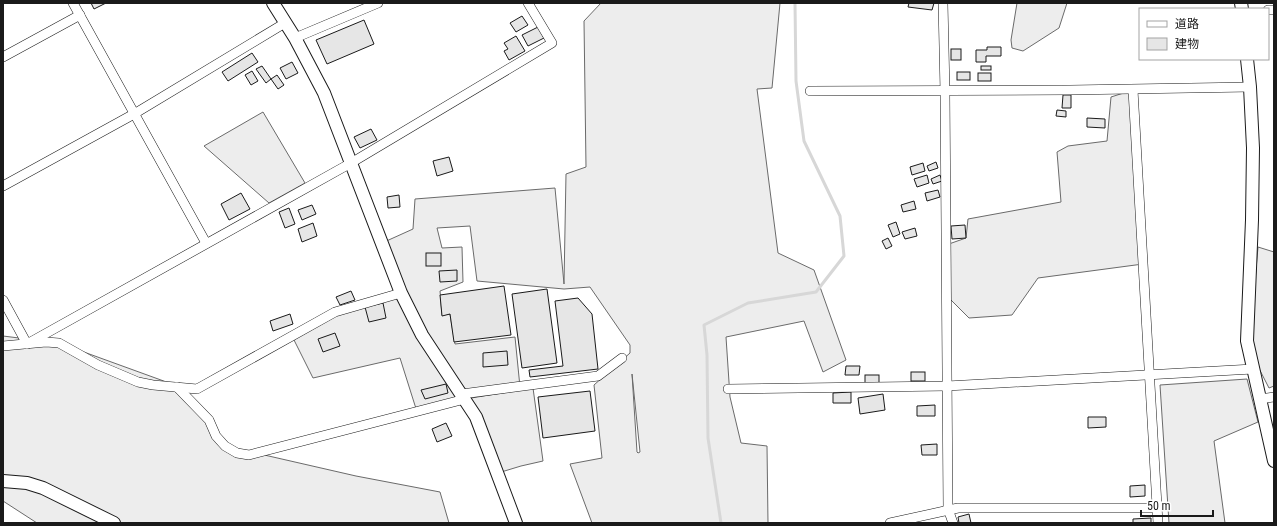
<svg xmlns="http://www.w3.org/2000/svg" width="1277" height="526" viewBox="0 0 1277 526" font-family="'Roboto Condensed','Noto Sans JP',sans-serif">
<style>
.built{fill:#ededed;stroke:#6a6a6a;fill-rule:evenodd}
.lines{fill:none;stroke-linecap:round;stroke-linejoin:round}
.stream{stroke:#d7d7d7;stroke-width:3}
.building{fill:#e6e6e6;stroke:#1a1a1a}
.street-casing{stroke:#1a1a1a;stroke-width:10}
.secondary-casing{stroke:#1a1a1a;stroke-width:14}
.street{stroke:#fff;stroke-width:9}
.secondary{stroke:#fff;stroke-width:12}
</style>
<rect width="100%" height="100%" fill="#fff"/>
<g class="built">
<path d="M601 3H780L772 88 757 89 778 253 814 270 846 360 823 372 804 321 726 337 730 397 741 443 767 446 768 523H592L570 464 602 458 594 385 630 353V345L590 287 564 289 477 281 470 226 437 228 442 248 462 247 463 282 440 291 442 315 450 314 455 344 515 337 520 387 462 394 418 415 400 358 313 378 292 336 335 312 398 294 418 322 382 243 413 229 415 199 555 188 564 284 566 174 586 167 584 21ZM632 374 640 452 638 453 637 452Z"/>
<path d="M1017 3H1067L1059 28 1023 51 1012 48 1011 40Z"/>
<path d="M1133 90 1143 264 1038 278 1012 315 969 318 947 296 946 245 966 238 968 219 1061 202 1057 152 1068 146 1107 141 1111 97Z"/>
<path d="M263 112 305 183 269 203 204 146Z"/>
<path d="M1258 247 1274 252V386L1269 388 1249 349Z"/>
<path d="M3 336 59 343 183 388 225 446 356 476 440 492 449 523H37L3 501Z"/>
<path d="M1247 379 1258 422 1214 441 1225 523H1169L1160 385Z"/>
<path d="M533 388 543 461 521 466 498 473 465 399Z"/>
</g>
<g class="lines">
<path class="stream" d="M721 523 708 438 707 355 704 325 748 303 816 292 844 256 840 216 804 141 796 81 795 3"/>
</g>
<g class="building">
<path d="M91 3H106L94 9Z"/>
<path d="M909 3H934L932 10 908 7Z"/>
<path d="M522 16 528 25 516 32 510 23Z"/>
<path d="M364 20 374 44 327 64 316 40Z"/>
<path d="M538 27 544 38 528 46 522 35Z"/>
<path d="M516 36 525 51 509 60 504 51 508 49 504 43Z"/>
<path d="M987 47H1001V56H986V62H976V50H987Z"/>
<rect x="951" y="49" width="10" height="11"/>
<path d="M252 53 258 62 228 81 222 72Z"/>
<path d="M292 62 298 73 286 79 280 68Z"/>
<path d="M262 66 271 79 266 83 256 69Z"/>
<rect x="981" y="66" width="10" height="4"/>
<path d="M252 71 258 81 251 85 245 75Z"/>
<rect x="957" y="72" width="13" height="8"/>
<rect x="978" y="73" width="13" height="8"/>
<path d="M277 75 284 85 278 89 271 79Z"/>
<path d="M1063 95H1071V108H1062Z"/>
<path d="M1057 110 1066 111V117L1056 116Z"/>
<path d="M1087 118 1105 119V128L1087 127Z"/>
<path d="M371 129 377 140 360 148 354 137Z"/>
<path d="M449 157 453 171 437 176 433 161Z"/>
<path d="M936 162 938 168 929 171 927 166Z"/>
<path d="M923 163 925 171 912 175 910 167Z"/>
<path d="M927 175 929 183 917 187 914 179Z"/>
<path d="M940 175 942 181 933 184 931 179Z"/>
<path d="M938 190 940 197 927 201 925 193Z"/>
<path d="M241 193 250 209 229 220 221 204Z"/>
<path d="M399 195 400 207 388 208 387 197Z"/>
<path d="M914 201 916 209 903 212 901 205Z"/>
<path d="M312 205 316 214 302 220 298 210Z"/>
<path d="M289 208 295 224 285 228 279 212Z"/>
<path d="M896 222 900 234 893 237 888 225Z"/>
<path d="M313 223 317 236 302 242 298 229Z"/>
<path d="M965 225 966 238 952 239 951 226Z"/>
<path d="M915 228 917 236 905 239 902 232Z"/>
<path d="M888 238 892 246 886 249 882 241Z"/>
<rect x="426" y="253" width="15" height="13"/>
<path d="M457 270V281L440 282 439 271Z"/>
<path d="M504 286 511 335 454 342 450 314 442 316 440 295Z"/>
<path d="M547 289 557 363 522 368 512 294Z"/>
<path d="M351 291 355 300 340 305 336 297Z"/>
<path d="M578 298 592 314 598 369 530 377 529 370 563 366 555 301Z"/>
<path d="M383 303 386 318 369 322 365 307Z"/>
<path d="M290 314 293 324 273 331 270 321Z"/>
<path d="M335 333 340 346 323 352 318 339Z"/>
<path d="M507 351 508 365 483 367V353Z"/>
<path d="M846 366H860L859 375H845Z"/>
<rect x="911" y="372" width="14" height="9"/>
<rect x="865" y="375" width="14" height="9"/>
<path d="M446 384 448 393 425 399 421 390Z"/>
<path d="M590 391 595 431 543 438 538 397Z"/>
<path d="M851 392V403H833V393Z"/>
<path d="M883 394 885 410 860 414 858 398Z"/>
<path d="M935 405V416H917V406Z"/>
<path d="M1088 417H1106V427L1088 428Z"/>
<path d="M446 423 452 436 437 442 432 429Z"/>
<path d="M937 444V455H922L921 445Z"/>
<path d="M1145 485V496L1130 497V486Z"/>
<path d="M969 514 971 523H959L958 517Z"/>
<path d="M1151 518V523H1133V519Z"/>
</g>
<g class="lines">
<defs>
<g id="street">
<path d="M73 3 206 243"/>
<path d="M943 3 945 92 948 509 953 523"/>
<path d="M1268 10H1274"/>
<path d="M295 38 378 3"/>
<path d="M3 57 80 15"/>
<path d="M1133 90 1158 523"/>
<path d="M810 91 1070 90 1250 87"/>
<path d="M3 186 134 114 285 23"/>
<path d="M3 300 27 344 351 163 552 43 528 3"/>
<path d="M3 346 46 342 59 343 98 365 138 382 153 385 197 389 335 312 401 293"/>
<path d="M177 387 209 420 216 436 225 446 237 453 249 455 465 399"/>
<path d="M728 389 947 386 1253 369"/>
<path d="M462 394 598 376 622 358"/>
<path d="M1260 399 1274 397"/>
<path d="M890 523 958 508H1157"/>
</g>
<g id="secondary">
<path d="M273 3 295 38 324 93 401 293 422 335 476 417 516 523"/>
<path d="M1241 3 1242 9"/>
<path d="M1247 59 1250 87 1253 148 1252 220 1247 341 1274 461"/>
<path d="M3 481 27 483 43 488 114 523"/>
</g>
</defs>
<use href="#street" class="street-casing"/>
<use href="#secondary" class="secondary-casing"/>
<use href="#street" class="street"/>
<use href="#secondary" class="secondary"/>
</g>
<rect width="1277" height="526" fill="none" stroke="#1a1a1a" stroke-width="8"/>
<rect x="1139" y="8" width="130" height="52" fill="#ffffff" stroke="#a3a3a3"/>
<rect x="1147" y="21" width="20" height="6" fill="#ffffff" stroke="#a3a3a3"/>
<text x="1175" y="28" font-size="12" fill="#1a1a1a">道路</text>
<rect x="1147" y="38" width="20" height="12" fill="#e6e6e6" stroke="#a3a3a3"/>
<text x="1175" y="48" font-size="12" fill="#1a1a1a">建物</text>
<path d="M1141 510v6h72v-6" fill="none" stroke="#1a1a1a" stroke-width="2"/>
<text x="1147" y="510" font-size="12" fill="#1a1a1a" stroke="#ffffff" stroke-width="3" paint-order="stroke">50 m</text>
</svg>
